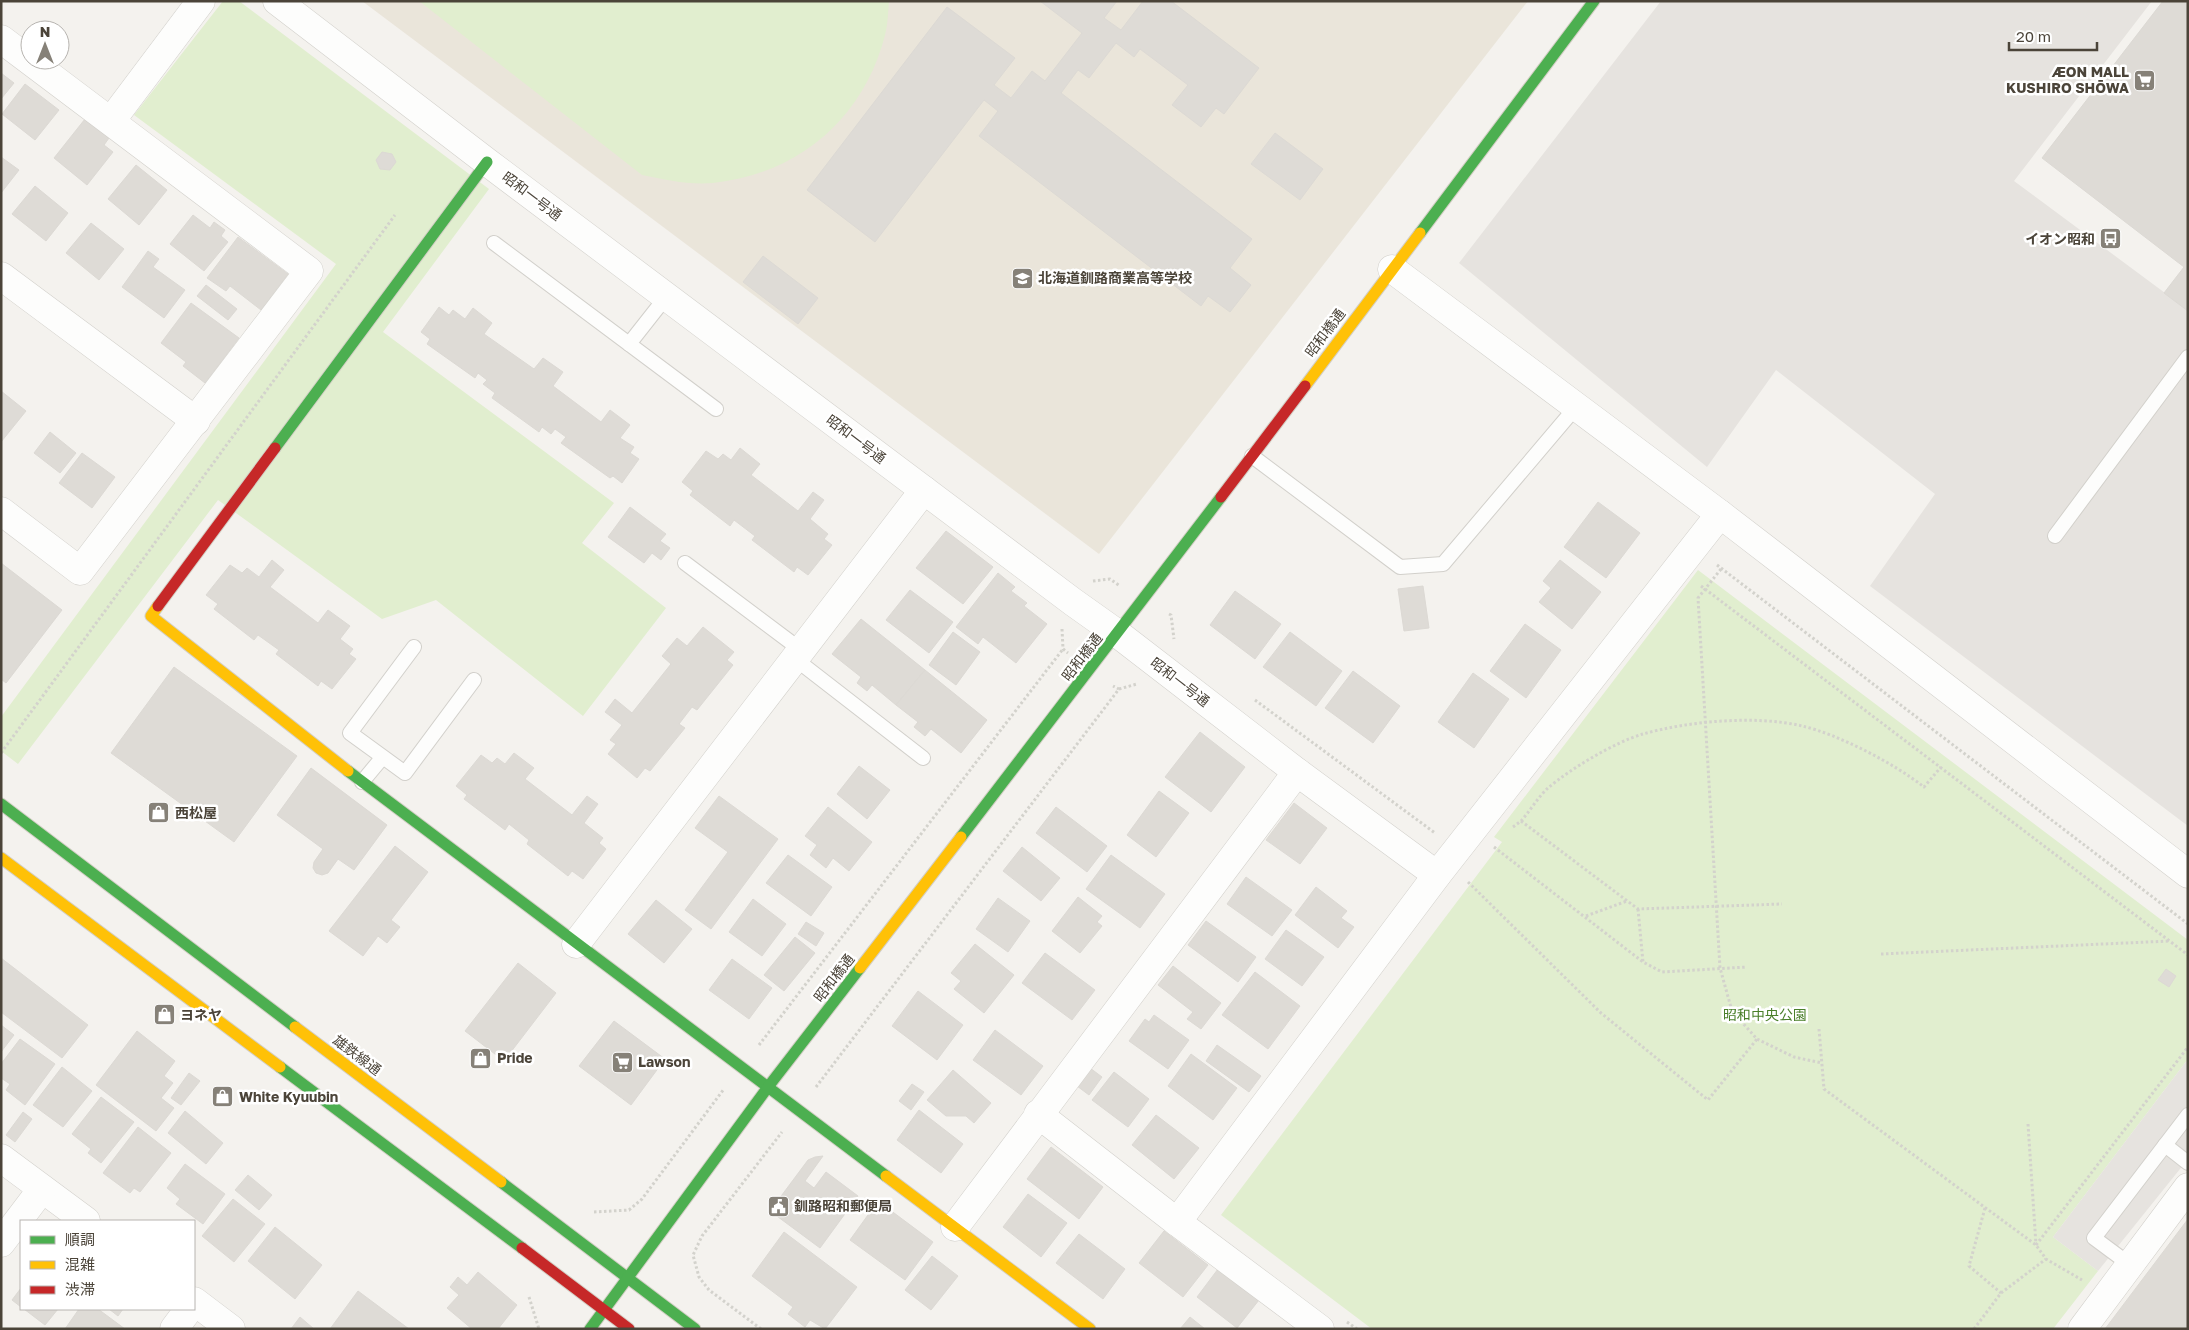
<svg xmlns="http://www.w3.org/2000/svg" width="2189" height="1330" viewBox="0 0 2189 1330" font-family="'Golos Text','Noto Sans JP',sans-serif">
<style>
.education{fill:#eae5da}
.green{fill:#e1eecf}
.parking{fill:#e6e3df}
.building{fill:#dedbd6;stroke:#dcd9d4}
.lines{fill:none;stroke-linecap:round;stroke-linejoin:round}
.lane-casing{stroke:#d2d0cb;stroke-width:16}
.street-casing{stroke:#d2d0cb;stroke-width:29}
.fast-casing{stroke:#d3cfc5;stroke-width:13}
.slow-casing{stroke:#d3cfc5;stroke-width:13}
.jam-casing{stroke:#d3cfc5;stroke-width:13}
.path{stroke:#d3d2cc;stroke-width:3;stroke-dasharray:2.5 2.5;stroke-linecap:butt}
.lane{stroke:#fdfdfc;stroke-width:14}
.street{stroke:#fdfdfc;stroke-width:28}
.fast{stroke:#4caf50;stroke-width:11}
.slow{stroke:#ffc107;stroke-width:11}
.jam{stroke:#c62828;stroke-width:11}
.labels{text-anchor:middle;stroke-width:5;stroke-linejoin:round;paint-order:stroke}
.poi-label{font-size:14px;font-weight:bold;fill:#4b4439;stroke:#fff;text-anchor:start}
.street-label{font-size:14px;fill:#4b4439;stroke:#fff}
.park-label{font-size:14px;fill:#4a7f2a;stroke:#fff}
</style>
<rect width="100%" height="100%" fill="#f4f2ee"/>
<path class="education" d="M362 1H1528L1099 554Z"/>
<g class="green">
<path d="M223 1H239L489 189 383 332 614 503 582 543 666 608 583 716 436 600 382 619 218 500 18 764 1 751V717L336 264 134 115Z"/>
<path d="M419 1H889C888 12 888 24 885 35 864 118 799 174 713 183 689 185 666 180 642 175Z"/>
<path d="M1698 570 2188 940V1059L2053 1237 2098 1271 2053 1329H1372L1221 1215 1502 842 1494 837Z"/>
</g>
<g class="parking">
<path d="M1661 1H2152L2014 181 2188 310V826L1870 586 1935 494 1776 370 1707 467 1459 263Z"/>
<path d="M2188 1059V1159L2098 1271 2053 1237Z"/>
</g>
<g class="building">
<path d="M1040 1H1117L1104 18 1121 30 1143 1H1171L1259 68 1224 114 1216 108 1201 127 1172 105 1188 85 1140 49 1134 57 1116 43 1089 78 1078 70 1061 93 1252 239 1230 268 1251 285 1230 312 1208 296 1201 306 979 136 998 111 984 100 875 242 807 190 947 7 1015 58 994 85 1011 98 1032 71 1045 81 1082 33Z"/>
<path d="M2163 1H2188V311L2164 293 2184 267 2042 158Z"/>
<path d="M1 73 14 83 1 99Z"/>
<path d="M25 84 59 110 35 140 2 114Z"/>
<path d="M85 119 109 138 104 145 113 152 87 185 54 158Z"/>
<path d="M1275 133 1323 169 1300 200 1251 164Z"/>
<path d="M382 152 392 154 396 162 390 170 380 169 376 160Z"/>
<path d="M1 157 19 170 1 193Z"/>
<path d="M136 165 167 190 139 225 108 199Z"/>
<path d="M35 186 68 213 46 241 12 214Z"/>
<path d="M193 215 210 228 214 222 225 230 221 236 228 242 204 271 170 244Z"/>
<path d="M91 223 124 249 99 280 66 253Z"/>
<path d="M238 237 288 274 261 310 230 286 226 291 207 278Z"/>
<path d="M148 251 159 259 153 267 185 290 164 318 122 287Z"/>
<path d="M763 256 818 298 798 324 743 282Z"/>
<path d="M206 285 237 309 228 320 197 296Z"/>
<path d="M191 303 239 338 205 383 183 366 186 362 161 343Z"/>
<path d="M439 307 449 315 453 310 465 319 473 308 492 323 484 334 534 369 543 358 563 372 553 386 601 422 610 410 630 425 620 438 634 447 630 453 639 459 622 483 613 476 610 478 561 443 566 437 555 429 551 434 542 427 539 432 492 398 495 393 483 384 487 380 478 373 475 378 427 344 430 339 421 332Z"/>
<path d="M1 391 26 411 1 442Z"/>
<path d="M50 432 76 453 60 473 34 453Z"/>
<path d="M740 448 760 464 751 475 798 511 813 492 824 500 810 519 828 534 824 539 832 545 808 575 797 567 794 572 752 540 755 536 734 520 730 526 690 495 693 491 682 482 706 451 718 459 723 454 731 460Z"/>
<path d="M82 453 115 477 92 508 59 483Z"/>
<path d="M1598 502 1640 533 1606 578 1564 547Z"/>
<path d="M630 507 666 534 660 541 670 548 661 560 652 553 644 563 608 537Z"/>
<path d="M946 531 993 567 963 604 916 568Z"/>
<path d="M272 560 284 570 270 587 318 623 328 610 350 626 340 639 353 649 349 654 356 659 332 689 321 681 318 686 276 654 279 650 258 635 254 640 214 609 218 604 206 595 230 565 242 573 247 568 259 577Z"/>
<path d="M1560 560 1601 592 1572 629 1539 602 1551 588 1543 581Z"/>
<path d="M1 563 62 610 6 683 1 679Z"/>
<path d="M998 573 1015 587 1011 591 1027 603 1024 606 1047 624 1016 663 983 637 978 644 956 627Z"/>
<path d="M1423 586 1429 628 1404 631 1398 589Z"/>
<path d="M910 590 953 622 929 653 886 620Z"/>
<path d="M1235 591 1281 624 1255 659 1210 625Z"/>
<path d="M861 619 925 670 896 705 872 685 867 691 857 683 861 677 832 654Z"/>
<path d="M1525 624 1561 650 1526 698 1490 671Z"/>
<path d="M703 627 734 652 727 660 733 665 697 710 692 707 679 724 685 728 650 771 645 768 637 778 608 754 616 744 610 740 622 725 605 712 615 699 632 713 671 664 662 656 677 638 687 646Z"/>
<path d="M953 632 980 652 956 685 929 665Z"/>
<path d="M1290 632 1342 671 1316 706 1263 667Z"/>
<path d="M174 667 297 756 234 842 111 753Z"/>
<path d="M925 670 987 720 961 753 931 729 925 736 914 727 918 722 896 705Z"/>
<path d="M1353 671 1400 706 1373 743 1325 708Z"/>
<path d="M1473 673 1509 699 1474 748 1438 722Z"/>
<path d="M1200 732 1245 767 1211 812 1165 777Z"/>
<path d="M514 753 534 768 525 779 572 815 587 796 598 804 584 823 603 838 599 843 606 849 583 879 572 871 568 876 527 844 529 840 509 824 505 830 464 799 467 795 456 786 481 755 492 763 497 758 505 764Z"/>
<path d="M859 766 890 790 867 819 837 794Z"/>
<path d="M311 768 387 825 354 870 338 859 328 873 322 875 316 873 313 868 314 862 323 849 277 815Z"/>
<path d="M1159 791 1189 813 1156 857 1127 835Z"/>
<path d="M719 796 778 839 711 929 685 910 728 852 695 828Z"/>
<path d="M1294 803 1327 828 1300 864 1266 840Z"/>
<path d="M828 807 872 842 849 871 833 858 826 868 810 855 817 845 805 836Z"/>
<path d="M1056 807 1107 846 1087 872 1036 833Z"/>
<path d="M395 846 428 872 391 920 400 927 387 943 378 936 363 956 329 931Z"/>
<path d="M1022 847 1060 878 1041 901 1003 871Z"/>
<path d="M788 855 832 887 811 916 766 883Z"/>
<path d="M1111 855 1165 894 1140 928 1086 889Z"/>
<path d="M1246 877 1292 910 1272 936 1227 904Z"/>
<path d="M1316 887 1347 911 1341 918 1354 927 1338 948 1295 915Z"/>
<path d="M1078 897 1102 916 1097 922 1102 926 1080 953 1052 931Z"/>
<path d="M998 898 1030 921 1008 952 976 929Z"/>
<path d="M753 899 786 924 762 956 729 932Z"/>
<path d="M656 900 692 929 664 963 628 934Z"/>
<path d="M1206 921 1256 957 1238 982 1188 945Z"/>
<path d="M806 922 824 933 816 946 798 934Z"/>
<path d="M1286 930 1324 957 1302 986 1265 959Z"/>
<path d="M795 937 815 953 784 991 764 975Z"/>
<path d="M975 944 1014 975 984 1013 954 989 961 981 951 973Z"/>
<path d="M1045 953 1095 990 1072 1020 1022 983Z"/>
<path d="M1 958 88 1025 62 1058 1 1012Z"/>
<path d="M732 959 772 988 749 1019 709 990Z"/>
<path d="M518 963 556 993 504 1061 465 1031Z"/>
<path d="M1173 966 1221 1003 1201 1029 1187 1019 1193 1012 1158 985Z"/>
<path d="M2166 969 2176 976 2169 987 2158 980Z"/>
<path d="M1255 972 1300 1006 1268 1049 1222 1015Z"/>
<path d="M918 991 963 1025 937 1060 892 1026Z"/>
<path d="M1154 1015 1189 1040 1168 1069 1129 1041 1145 1019 1149 1022Z"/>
<path d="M614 1021 665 1059 631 1105 579 1066Z"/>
<path d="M1 1025 14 1035 1 1052Z"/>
<path d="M995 1030 1043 1066 1021 1095 973 1060Z"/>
<path d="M137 1031 175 1061 164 1076 173 1083 161 1098 174 1108 156 1131 96 1085Z"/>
<path d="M20 1039 55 1064 25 1105 6 1090 10 1084 1 1078V1064Z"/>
<path d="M1217 1045 1261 1076 1249 1092 1206 1061Z"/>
<path d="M1191 1054 1237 1088 1213 1120 1168 1086Z"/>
<path d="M62 1067 92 1091 63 1127 33 1105Z"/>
<path d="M1090 1068 1102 1077 1089 1095 1077 1086Z"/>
<path d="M953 1070 991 1103 974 1123 966 1116H946L927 1100Z"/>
<path d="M1114 1072 1149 1099 1128 1127 1092 1100Z"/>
<path d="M189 1073 200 1081 181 1105 171 1098Z"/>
<path d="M912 1084 924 1092 911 1110 899 1101Z"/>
<path d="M101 1097 134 1122 101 1163 88 1153 91 1149 72 1134Z"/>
<path d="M919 1110 963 1144 941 1173 897 1140Z"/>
<path d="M185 1111 223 1143 206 1164 168 1133Z"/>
<path d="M23 1112 32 1119 15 1142 6 1135Z"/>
<path d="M1156 1115 1199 1148 1174 1179 1132 1145Z"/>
<path d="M138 1127 171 1153 140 1192 134 1188 130 1193 103 1173Z"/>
<path d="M1051 1147 1103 1187 1079 1219 1027 1179Z"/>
<path d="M823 1156 805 1181 814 1188 826 1172 858 1196 820 1248 770 1211 808 1160 815 1157Z"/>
<path d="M185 1164 225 1194 203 1224 176 1204 180 1199 167 1188Z"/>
<path d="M248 1175 272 1195 259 1210 235 1190Z"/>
<path d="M1028 1194 1067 1223 1041 1257 1003 1227Z"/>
<path d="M233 1199 265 1224 234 1262 202 1236Z"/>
<path d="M878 1201 933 1242 905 1280 850 1240Z"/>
<path d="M2188 1219V1329H2105Z"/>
<path d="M275 1227 322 1265 295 1299 248 1261Z"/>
<path d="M1164 1231 1208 1265 1183 1297 1139 1263Z"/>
<path d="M784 1232 857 1287 825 1329 810 1320 805 1327 788 1314 793 1307 752 1276Z"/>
<path d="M1079 1234 1125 1269 1103 1299 1056 1263Z"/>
<path d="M932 1256 958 1276 931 1310 905 1290Z"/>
<path d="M1218 1269 1259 1300 1237 1328 1197 1297Z"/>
<path d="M478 1272 517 1305 498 1329H472L447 1308 459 1295 450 1287 458 1277 467 1285Z"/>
<path d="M21 1288V1307L12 1300Z"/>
<path d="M358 1291 409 1329H330Z"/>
<path d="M24 1309H58L45 1325Z"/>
<path d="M79 1309H98L125 1329H65Z"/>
<path d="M109 1309H123L118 1316Z"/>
<path d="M300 1317 314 1329H291Z"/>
<path d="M1190 1317 1205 1329H1180Z"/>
</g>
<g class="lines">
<defs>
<g id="lane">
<path d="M494 243 716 409"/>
<path d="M629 344 666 297"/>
<path d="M1252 456 1400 567 1443 564 1576 407"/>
<path d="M2055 536 2188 357"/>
<path d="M685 563 801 650"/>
<path d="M414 647 350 733 405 773 474 680"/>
<path d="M794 658 923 758"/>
<path d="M362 782 382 758"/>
<path d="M2165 1145 2188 1163"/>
<path d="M2129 1264 2094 1238 2188 1115"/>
</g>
<g id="street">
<path d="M277 1 487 162 1073 602 1118 634 1297 772 1437 875"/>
<path d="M1 39 309 271 80 571 1 511"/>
<path d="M111 121 201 1"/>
<path d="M1392 269 1720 514 2188 874"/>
<path d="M1 276 196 421"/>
<path d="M576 944 924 490"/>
<path d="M1038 1114 1177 1222 1320 1329"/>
<path d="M1 1158 86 1221"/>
<path d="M1177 1222 1437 875 1720 514"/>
<path d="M955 1227 1297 772"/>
<path d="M1 1243 42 1189"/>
<path d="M194 1301 231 1329"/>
<path d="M174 1329 189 1309"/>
<path d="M2082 1329 2188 1187"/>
</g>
<g id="fast">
<path d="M1420 233 1594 1"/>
<path d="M275 448 487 162"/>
<path d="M348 771 886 1176"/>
<path d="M1 804 295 1027"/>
<path d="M961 837 1221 497"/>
<path d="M280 1067 522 1248"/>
<path d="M501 1182 695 1329"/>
<path d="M590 1329 768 1087 860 968"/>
</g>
<g id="slow">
<path d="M1305 386 1420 233"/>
<path d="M158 606 151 616 348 771"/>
<path d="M1 858 280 1067"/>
<path d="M860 968 961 837"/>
<path d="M295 1027 501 1182"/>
<path d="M886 1176 1090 1329"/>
</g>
<g id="jam">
<path d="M1221 497 1305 386"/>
<path d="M158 606 275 448"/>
<path d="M522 1248 629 1329"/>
</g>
</defs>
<use href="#lane" class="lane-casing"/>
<use href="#street" class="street-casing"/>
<use href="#fast" class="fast-casing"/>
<use href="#slow" class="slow-casing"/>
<use href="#jam" class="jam-casing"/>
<g class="path">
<path d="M1717 565 2188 924"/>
<path d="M1721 569 1698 598 1720 968 1732 1011 1757 1039 1794 1057 1822 1063"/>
<path d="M1093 581 1110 579 1120 586"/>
<path d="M1701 586 2188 955"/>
<path d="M1169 614 1171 615 1174 639"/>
<path d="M1062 629 1063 649 1068 653"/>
<path d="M1119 689 1137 684"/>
<path d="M1255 700 1435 833"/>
<path d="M1 753 395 215"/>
<path d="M1521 821C1530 811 1538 797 1548 788 1570 769 1615 742 1643 734 1689 721 1756 715 1802 726 1838 734 1895 764 1924 787L1941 767"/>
<path d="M1513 827 1521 821 1638 909 1782 904"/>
<path d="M1494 847 1643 962 1662 972 1747 967"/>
<path d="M1468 882 1601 1013 1708 1100 1757 1039"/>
<path d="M1638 909 1643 962"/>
<path d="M1586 916 1627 901"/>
<path d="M1881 954 2170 941"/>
<path d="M1819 1029 1824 1089 2036 1245 2046 1259 2082 1280"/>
<path d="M759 1045 1063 649"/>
<path d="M816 1087 1119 689 1113 686"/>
<path d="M2028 1124 2036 1245"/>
<path d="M1985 1208 1969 1266 2001 1293"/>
<path d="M594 1212 629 1210 642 1199 724 1089"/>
<path d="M2036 1245 2188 1047"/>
<path d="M529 1297 539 1329"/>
<path d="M1347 1322 1357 1329"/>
<path d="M761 1329 709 1290 699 1277 693 1255 702 1236 782 1132"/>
<path d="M1974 1329 2001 1293 2046 1259"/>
</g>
<use href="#lane" class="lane"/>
<use href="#street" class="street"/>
<use href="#fast" class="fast"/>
<use href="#slow" class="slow"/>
<use href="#jam" class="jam"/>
</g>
<defs>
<symbol id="supermarket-square" viewBox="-11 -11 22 22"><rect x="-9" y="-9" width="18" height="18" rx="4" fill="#868178" stroke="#fff"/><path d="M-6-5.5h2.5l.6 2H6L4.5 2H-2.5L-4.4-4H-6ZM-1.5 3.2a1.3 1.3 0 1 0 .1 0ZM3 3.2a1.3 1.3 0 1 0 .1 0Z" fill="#fff"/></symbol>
<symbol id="bus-square" viewBox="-11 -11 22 22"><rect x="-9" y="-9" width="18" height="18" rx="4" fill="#868178" stroke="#fff"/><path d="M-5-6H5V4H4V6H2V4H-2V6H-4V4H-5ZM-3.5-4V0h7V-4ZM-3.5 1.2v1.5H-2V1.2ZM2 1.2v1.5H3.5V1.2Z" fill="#fff"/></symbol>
<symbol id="school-square" viewBox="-11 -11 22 22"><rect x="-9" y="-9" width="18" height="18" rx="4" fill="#868178" stroke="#fff"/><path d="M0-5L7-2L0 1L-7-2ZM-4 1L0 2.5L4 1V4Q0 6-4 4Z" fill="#fff"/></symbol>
<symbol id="shop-square" viewBox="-11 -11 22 22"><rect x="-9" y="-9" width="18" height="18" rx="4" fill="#868178" stroke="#fff"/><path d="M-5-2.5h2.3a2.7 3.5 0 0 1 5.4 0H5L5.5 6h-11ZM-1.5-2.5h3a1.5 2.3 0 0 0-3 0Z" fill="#fff"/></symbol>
<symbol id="civic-square" viewBox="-11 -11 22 22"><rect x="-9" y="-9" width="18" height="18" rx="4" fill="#868178" stroke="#fff"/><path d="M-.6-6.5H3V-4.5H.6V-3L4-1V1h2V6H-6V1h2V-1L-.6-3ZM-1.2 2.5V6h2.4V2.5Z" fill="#fff"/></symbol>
</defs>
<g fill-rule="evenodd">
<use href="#supermarket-square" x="2132" y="68" width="25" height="25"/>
<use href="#bus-square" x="2098" y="226" width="25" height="25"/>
<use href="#school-square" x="1010" y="266" width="25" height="25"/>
<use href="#shop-square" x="146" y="800" width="25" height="25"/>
<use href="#shop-square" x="152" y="1002" width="25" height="25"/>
<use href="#shop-square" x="468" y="1046" width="25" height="25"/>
<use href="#supermarket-square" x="610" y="1050" width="25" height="25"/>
<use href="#shop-square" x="210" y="1084" width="25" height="25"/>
<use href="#civic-square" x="766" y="1194" width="25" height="25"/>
</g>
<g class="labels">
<g class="poi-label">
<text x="2129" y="77" text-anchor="end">ÆON MALL<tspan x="2129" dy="16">KUSHIRO SHŌWA</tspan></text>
<text x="2095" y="244" text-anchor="end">イオン昭和</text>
<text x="1038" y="283">北海道釧路商業高等学校</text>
<text x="175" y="818">西松屋</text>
<text x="180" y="1020">ヨネヤ</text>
<text x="497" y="1063">Pride</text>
<text x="638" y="1067">Lawson</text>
<text x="239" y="1102">White Kyuubin</text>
<text x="794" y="1211">釧路昭和郵便局</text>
</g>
<g class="street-label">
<text transform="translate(532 196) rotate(37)" y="5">昭和一号通</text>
<text transform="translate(1325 333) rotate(-53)" y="5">昭和橋通</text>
<text transform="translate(856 439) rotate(37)" y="5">昭和一号通</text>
<text transform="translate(1082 657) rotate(-52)" y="5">昭和橋通</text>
<text transform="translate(1180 682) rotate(38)" y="5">昭和一号通</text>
<text transform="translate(834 978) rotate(-52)" y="5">昭和橋通</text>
<text transform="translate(357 1055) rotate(37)" y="5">雄鉄線通</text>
</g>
<g class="park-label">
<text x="1765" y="1020">昭和中央公園</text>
</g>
</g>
<rect width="2189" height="1330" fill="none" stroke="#4b4439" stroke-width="5"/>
<rect x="20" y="1220" width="175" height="90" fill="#ffffff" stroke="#b7b4b0"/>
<rect x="30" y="1236" width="25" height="8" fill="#4caf50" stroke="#b7b4b0"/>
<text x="65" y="1245" font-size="15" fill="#4b4439">順調</text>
<rect x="30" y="1261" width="25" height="8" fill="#ffc107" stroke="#b7b4b0"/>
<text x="65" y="1270" font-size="15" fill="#4b4439">混雑</text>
<rect x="30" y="1286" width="25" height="8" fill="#c62828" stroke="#b7b4b0"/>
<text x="65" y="1295" font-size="15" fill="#4b4439">渋滞</text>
<g transform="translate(45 45)"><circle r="24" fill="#ffffff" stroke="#b7b4b0"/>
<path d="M0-4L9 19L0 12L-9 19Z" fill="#868178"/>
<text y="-8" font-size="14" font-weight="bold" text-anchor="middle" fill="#4b4439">N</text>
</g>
<path d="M2009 42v8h88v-8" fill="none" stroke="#4b4439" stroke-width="2.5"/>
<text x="2016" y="42" font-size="15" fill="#4b4439" stroke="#ffffff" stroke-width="4" paint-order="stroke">20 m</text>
</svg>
